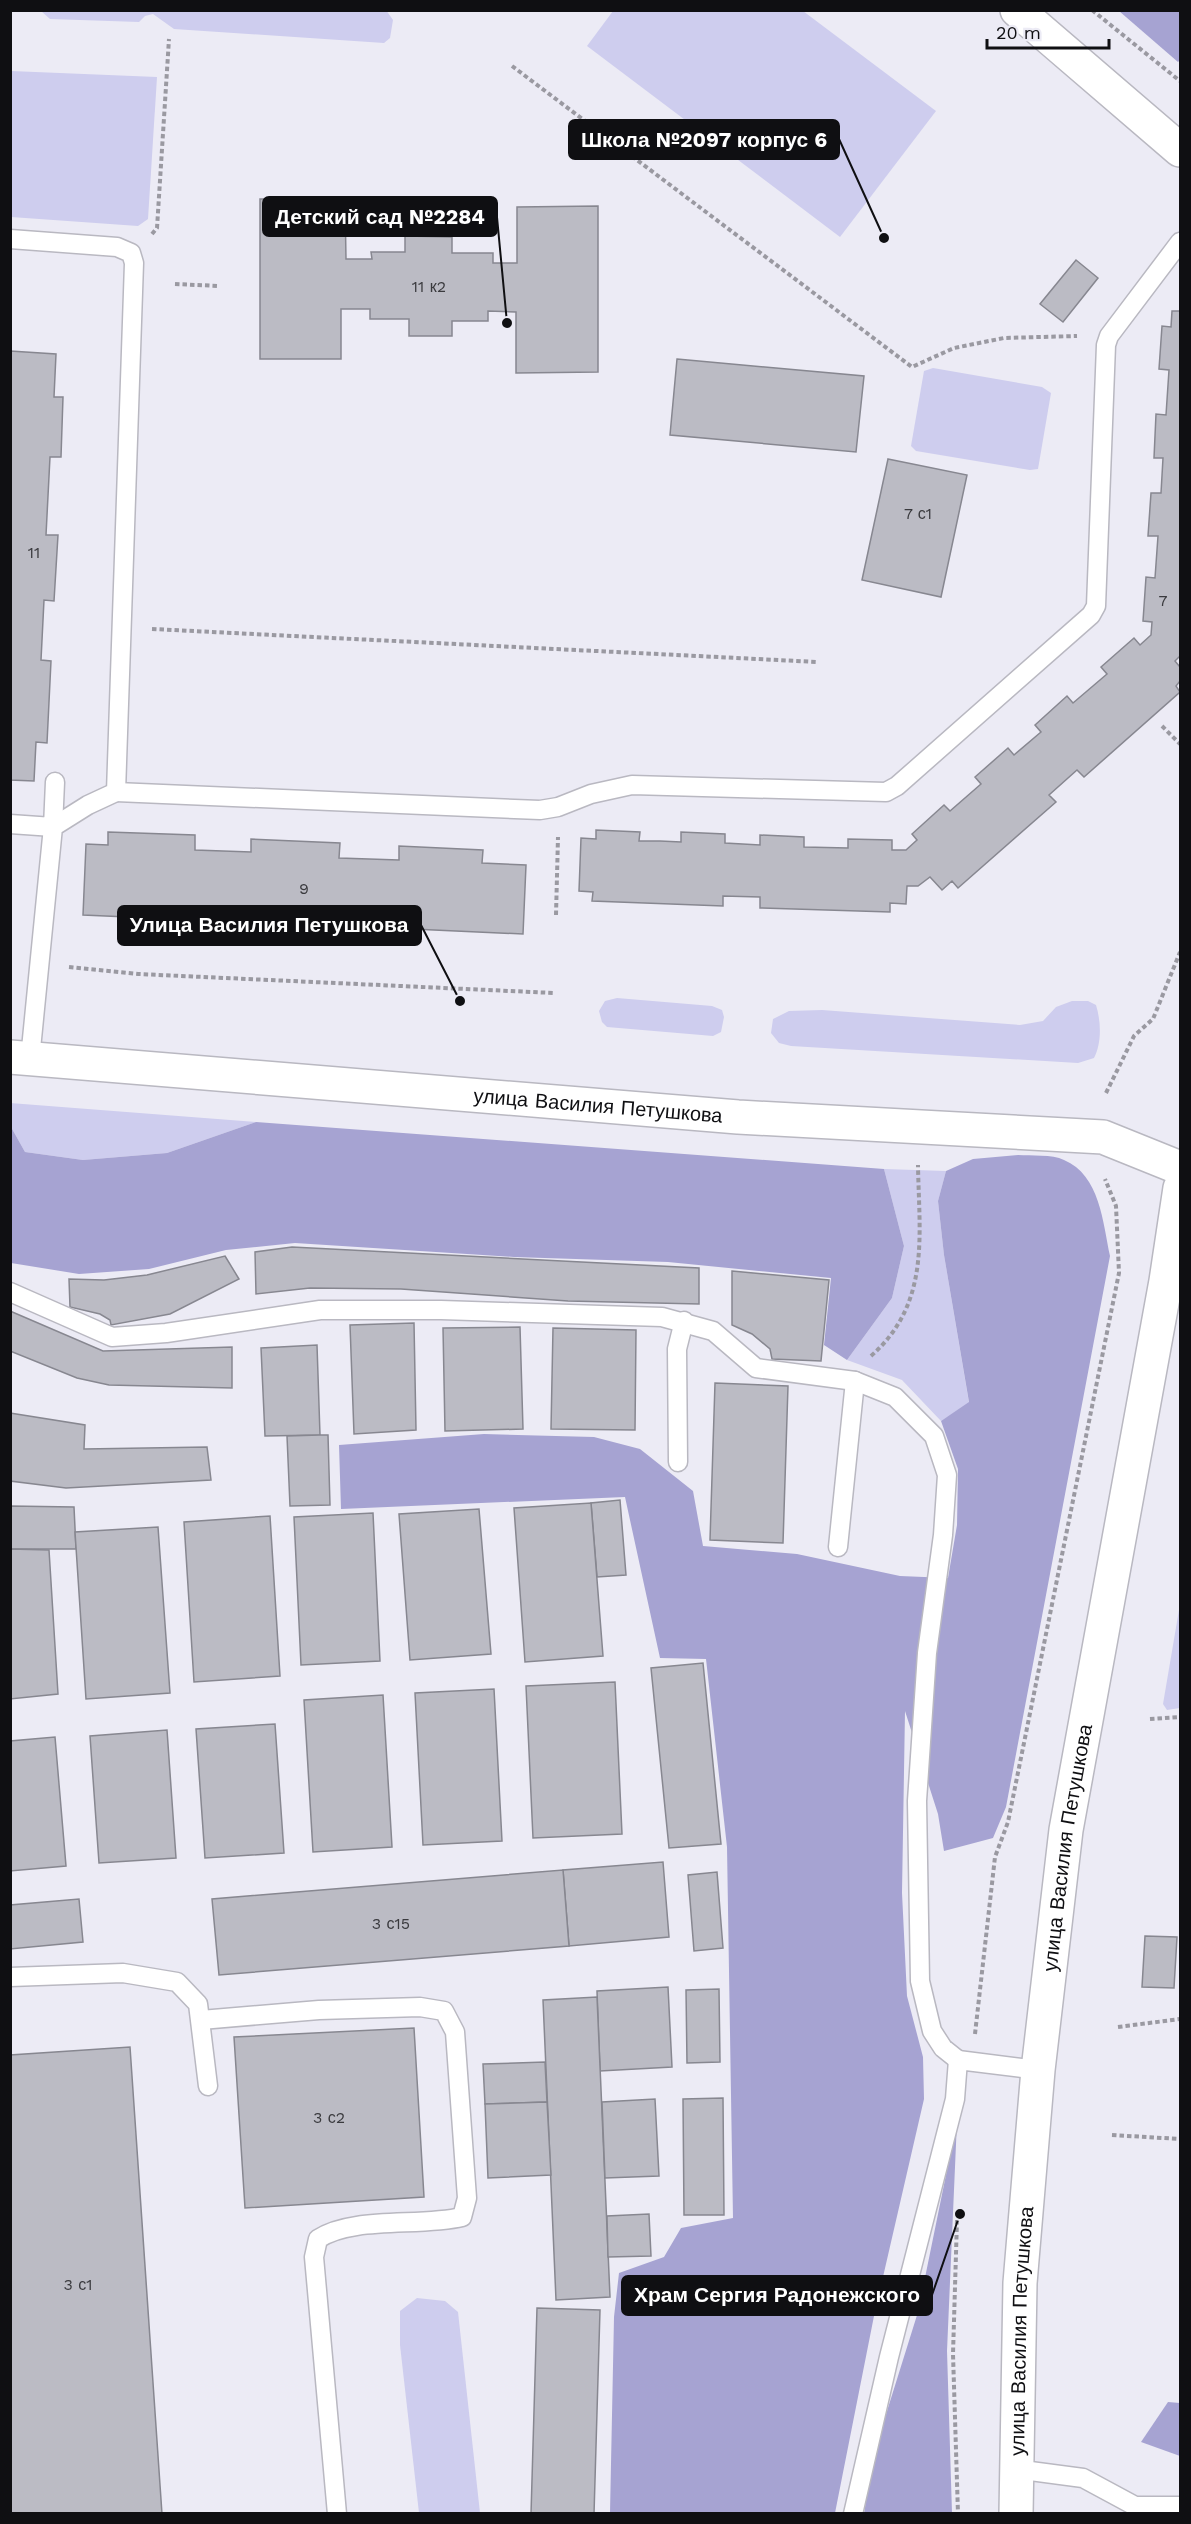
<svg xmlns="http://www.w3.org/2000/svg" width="1191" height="2524" viewBox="0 0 1191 2524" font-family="'Work Sans',sans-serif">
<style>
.green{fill:#cecdee}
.forest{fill:#a6a3d2}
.building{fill:#bbbbc4;stroke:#878790;stroke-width:1.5}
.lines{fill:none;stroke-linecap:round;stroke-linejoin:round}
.lane-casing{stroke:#b9b8c1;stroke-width:21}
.street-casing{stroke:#b9b8c1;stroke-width:36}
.secondary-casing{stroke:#b9b8c1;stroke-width:36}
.path{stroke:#9a99a1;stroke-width:4;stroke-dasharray:4.5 3;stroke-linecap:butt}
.lane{stroke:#fff;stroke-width:18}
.street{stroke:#fff;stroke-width:33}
.secondary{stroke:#fff;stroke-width:33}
.labels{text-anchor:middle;stroke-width:6;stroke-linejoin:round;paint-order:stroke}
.number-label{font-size:16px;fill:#3a3a3e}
.street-label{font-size:20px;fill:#0f0f12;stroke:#ecebf5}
.leader{fill:none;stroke:#0f0f12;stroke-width:2}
.callout-dot{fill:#0f0f12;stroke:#ecebf5;stroke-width:2}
.callout{fill:#0f0f12;stroke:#0f0f12;stroke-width:2}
.callout-label{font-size:21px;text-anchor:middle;font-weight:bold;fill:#fff}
</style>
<rect width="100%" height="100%" fill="#ecebf5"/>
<g class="green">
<path d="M386 10 393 20 390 38 384 43 174 29 153 14 145 16 139 22 50 19 41 11Z"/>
<path d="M613 11H803L936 111 840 237 587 46Z"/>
<path d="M11 71 157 77 148 219 138 226 11 217Z"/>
<path d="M933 368 1042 387 1051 393 1038 469 1030 470 916 451 911 446 924 371Z"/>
<path d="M617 998 712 1006 722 1010 724 1017 721 1032 713 1036 607 1027 602 1022 599 1011 605 1001Z"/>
<path d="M1072 1001H1088L1096 1005C1101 1021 1102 1043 1094 1058L1078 1063 791 1046 779 1043 771 1033 773 1019 789 1011 822 1010 1020 1025 1043 1021 1056 1007Z"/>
<path d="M10 1103 256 1122 167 1153 83 1160 25 1152 11 1127Z"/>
<path d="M884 1169 946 1171 938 1201 944 1255 969 1403 941 1421 902 1380 847 1360 892 1298 904 1246Z"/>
<path d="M1180 1604V1708L1167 1710 1163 1704Z"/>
<path d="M417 2298 445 2301 458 2312 480 2513H419L400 2345V2311Z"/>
</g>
<g class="forest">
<path d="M1119 11H1180V60L1178 62Z"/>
<path d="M256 1122 884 1169 904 1246 892 1298 847 1360 824 1345 831 1278 668 1262 514 1257 295 1243 226 1250 149 1269 79 1274 11 1263V1127L25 1152 83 1160 167 1153Z"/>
<path d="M1018 1155C1031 1156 1052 1154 1064 1160 1100 1175 1103 1223 1110 1256L1006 1807 993 1838 944 1851 938 1814 905 1711 902 1893 907 1996 923 2057 924 2099 874 2316 835 2513H610L614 2317 619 2273 664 2257 681 2228 733 2218 727 1847 706 1659 660 1658 625 1497 341 1509 339 1445 484 1434 594 1437 640 1449 693 1491 703 1546 797 1554 900 1576 948 1578 957 1525 958 1469 941 1421 969 1402 944 1255 938 1201 946 1171 973 1159Z"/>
<path d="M957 2121 947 2351 952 2513 864 2514 872 2459 918 2312Z"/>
<path d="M1168 2402 1180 2403V2456L1141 2442Z"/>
</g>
<g class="building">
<path d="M260 199H345L346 259H372L371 252H405V236L452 237V253H493V263H517V207L598 206V372L516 373V312L488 311V321H452V336H409V319H370V309H341V359H260Z"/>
<path d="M1076 260 1098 278 1063 322 1040 304Z"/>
<path d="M1172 311H1180V656L1175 661 1180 667V681L1176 686 1180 692 1084 777 1077 770 1049 795 1056 802 958 888 952 881 942 890 930 877 918 886H907L906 904 890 903V912L760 908V897L723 896V906L592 901 593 892 579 891 581 838 596 839V830L640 832 639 841H660L681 842V832L725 834V843L760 845V835L804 837V847L848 848V839L892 840V850H906L917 840 912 834 944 805 950 811 981 784 975 777 1008 748 1014 755 1041 732 1035 725 1067 696 1073 703 1107 674 1101 667 1134 638 1140 645 1151 635 1152 622 1143 621 1146 577 1155 578 1158 536H1148L1151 493H1161L1163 458H1154L1156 414 1166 415 1169 370 1159 369 1162 326 1171 327Z"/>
<path d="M10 351 56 354 54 397H63L61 457H50L46 535H58L54 601 44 600 41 660 51 661 47 743 36 742 34 781 10 780Z"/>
<path d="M677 359 864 376 856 452 670 435Z"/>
<path d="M888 459 967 475 941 597 862 580Z"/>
<path d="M108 832 195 835V850L251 852V839L340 843 339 858 399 860V846L483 850 482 863 526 865 523 934 391 928V918L343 916 342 926 248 923 249 912 197 911 196 920 83 915 86 844 108 845Z"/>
<path d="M292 1247 699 1268V1304L568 1301 401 1289 310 1288 256 1294 255 1252Z"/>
<path d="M225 1256 239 1279 170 1314 111 1325 110 1320 100 1314 70 1307 69 1279 104 1280 147 1275Z"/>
<path d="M732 1271 829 1280 821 1361 772 1359 770 1349 752 1334 732 1325Z"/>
<path d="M10 1311 103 1351 232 1347V1388L109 1385 77 1378 10 1351Z"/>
<path d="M414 1323 416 1430 354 1434 350 1325Z"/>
<path d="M520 1327 523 1429 445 1431 443 1328Z"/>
<path d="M553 1328 636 1330 635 1430 551 1429Z"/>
<path d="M317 1345 320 1435 265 1436 261 1348Z"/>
<path d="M715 1383 788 1386 783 1543 710 1540Z"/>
<path d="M10 1413 85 1425 84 1449 207 1447 211 1480 66 1488 10 1481Z"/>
<path d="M320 1435H328L330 1505 290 1506 287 1436Z"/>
<path d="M620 1500 626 1575 597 1577 591 1503Z"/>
<path d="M591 1503 603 1656 525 1662 514 1508Z"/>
<path d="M10 1506 74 1507 76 1549H10Z"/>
<path d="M479 1509 491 1654 410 1660 399 1514Z"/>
<path d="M373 1513 380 1661 301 1665 294 1517Z"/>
<path d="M270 1516 280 1676 194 1682 184 1522Z"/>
<path d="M158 1527 170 1693 86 1699 75 1532Z"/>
<path d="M10 1549 49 1550 58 1694 10 1699Z"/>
<path d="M703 1663 721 1844 669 1848 651 1668Z"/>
<path d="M615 1682 622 1834 533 1838 526 1686Z"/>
<path d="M494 1689 502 1841 423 1845 415 1693Z"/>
<path d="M383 1695 392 1847 313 1852 304 1700Z"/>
<path d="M275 1724 284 1853 205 1858 196 1729Z"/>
<path d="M167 1730 176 1858 99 1863 90 1736Z"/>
<path d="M55 1737 66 1866 10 1871V1741Z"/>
<path d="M663 1862 669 1937 569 1946 563 1870Z"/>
<path d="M563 1870 569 1946 219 1975 212 1899Z"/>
<path d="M717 1872 723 1948 694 1951 688 1875Z"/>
<path d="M79 1899 83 1942 10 1949V1905Z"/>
<path d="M1145 1936 1177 1937 1174 1988 1142 1987Z"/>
<path d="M668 1987 672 2067 600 2071 597 1991Z"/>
<path d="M719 1989 720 2062 687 2063 686 1990Z"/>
<path d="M597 1997 610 2297 556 2300 543 2000Z"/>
<path d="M414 2028 424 2197 245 2208 234 2037Z"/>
<path d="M130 2047 162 2514H10V2055Z"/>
<path d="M545 2062 547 2102 485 2104 483 2064Z"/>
<path d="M723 2098 724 2215H684L683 2099Z"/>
<path d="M655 2099 659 2176 605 2178 602 2102Z"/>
<path d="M547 2102 551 2175 488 2178 485 2104Z"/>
<path d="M649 2214 651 2256 608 2257 607 2216Z"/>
<path d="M537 2308 600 2310 594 2514H531Z"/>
</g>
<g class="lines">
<defs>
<g id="lane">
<path d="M10 239 117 247 131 253 134 263 116 792 88 805 53 827 30 1059"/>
<path d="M116 792 540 810 558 807 591 794 632 785 886 792 897 786 1091 615 1096 606 1106 345 1109 336 1180 242"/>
<path d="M10 824 53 827 55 782"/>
<path d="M10 1292 112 1337 166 1333 320 1310H441L662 1317 713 1331 756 1368 855 1381 895 1397 934 1436 947 1475 943 1535 927 1653 917 1801 920 1981 932 2031 943 2048 958 2060"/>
<path d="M678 1462 677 1349 684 1321"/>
<path d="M838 1547 855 1381"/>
<path d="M10 1977 123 1973 177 1982 198 2004 208 2086"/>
<path d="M201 2020 319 2010 420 2007 444 2011 455 2032 467 2198 462 2217C420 2227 352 2216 318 2239L314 2257 337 2514"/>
<path d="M1015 2469 1083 2478 1135 2506H1180"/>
<path d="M853 2514 889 2357 955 2099 958 2060 1038 2070"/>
</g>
<g id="street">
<path d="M1017 10 1180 150"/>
<path id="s1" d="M10 1057 738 1117 1103 1137 1180 1168"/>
</g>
<g id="secondary">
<path id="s2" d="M1016 2514 1020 2283 1038 2070 1066 1830 1166 1281 1180 1188"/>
</g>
</defs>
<use href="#lane" class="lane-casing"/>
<use href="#street" class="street-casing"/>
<use href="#secondary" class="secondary-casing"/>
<g class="path">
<path d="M1092 10 1180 81"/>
<path d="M512 66 912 367 954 348 1004 338 1077 336"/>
<path d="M152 234 157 228 169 39"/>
<path d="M175 284 219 286"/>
<path d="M152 629 818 662"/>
<path d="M1162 726 1180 744"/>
<path d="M556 915 558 837"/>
<path d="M69 967 138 974 554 993"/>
<path d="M1106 1093 1134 1036 1153 1019 1180 952"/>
<path d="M871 1356C931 1303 919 1235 918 1165"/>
<path d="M1150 1719 1180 1717"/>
<path d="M1118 2027 1180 2019"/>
<path d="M975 2034 995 1857 1008 1822 1119 1273 1116 1206 1105 1179"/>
<path d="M1112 2135 1180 2139"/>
<path d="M957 2220 953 2354 958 2514"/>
</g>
<use href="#lane" class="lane"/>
<use href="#street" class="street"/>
<use href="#secondary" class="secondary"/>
</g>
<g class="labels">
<g class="number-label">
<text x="429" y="292">11 к2</text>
<text x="918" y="519">7 с1</text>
<text x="34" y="558">11</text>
<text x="1163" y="606">7</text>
<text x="304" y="894">9</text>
<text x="391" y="1929">3 с15</text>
<text x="329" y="2123">3 с2</text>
<text x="78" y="2290">3 с1</text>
</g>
<g class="street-label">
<text dy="7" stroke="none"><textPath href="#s1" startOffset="590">улица Василия Петушкова</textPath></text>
<text dy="7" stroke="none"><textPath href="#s2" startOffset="669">улица Василия Петушкова</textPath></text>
<text dy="7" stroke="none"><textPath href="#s2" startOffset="183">улица Василия Петушкова</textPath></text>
</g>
</g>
<path class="leader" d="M884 238L839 139M507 323L497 217M460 1001L421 925M960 2214L932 2295"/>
<g class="callout-dot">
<circle cx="884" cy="238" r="6"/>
<circle cx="507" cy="323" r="6"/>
<circle cx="460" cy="1001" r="6"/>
<circle cx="960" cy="2214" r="6"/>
</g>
<g class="callout">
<rect x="569" y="120" width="270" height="39" rx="6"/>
<rect x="263" y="197" width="234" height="39" rx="6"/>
<rect x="118" y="906" width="303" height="39" rx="6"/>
<rect x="622" y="2276" width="310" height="39" rx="6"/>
</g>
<g class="callout-label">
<text x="704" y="147">Школа №2097 корпус 6</text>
<text x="380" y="224">Детский сад №2284</text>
<text x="269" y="932">Улица Василия Петушкова</text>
<text x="777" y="2302">Храм Сергия Радонежского</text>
</g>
<rect width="1191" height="2524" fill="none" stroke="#0f0f12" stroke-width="24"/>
<path d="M987 39v9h122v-9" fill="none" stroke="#0f0f12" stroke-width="3"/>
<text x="996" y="39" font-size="18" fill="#0f0f12" stroke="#ecebf5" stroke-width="4.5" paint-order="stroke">20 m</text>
</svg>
